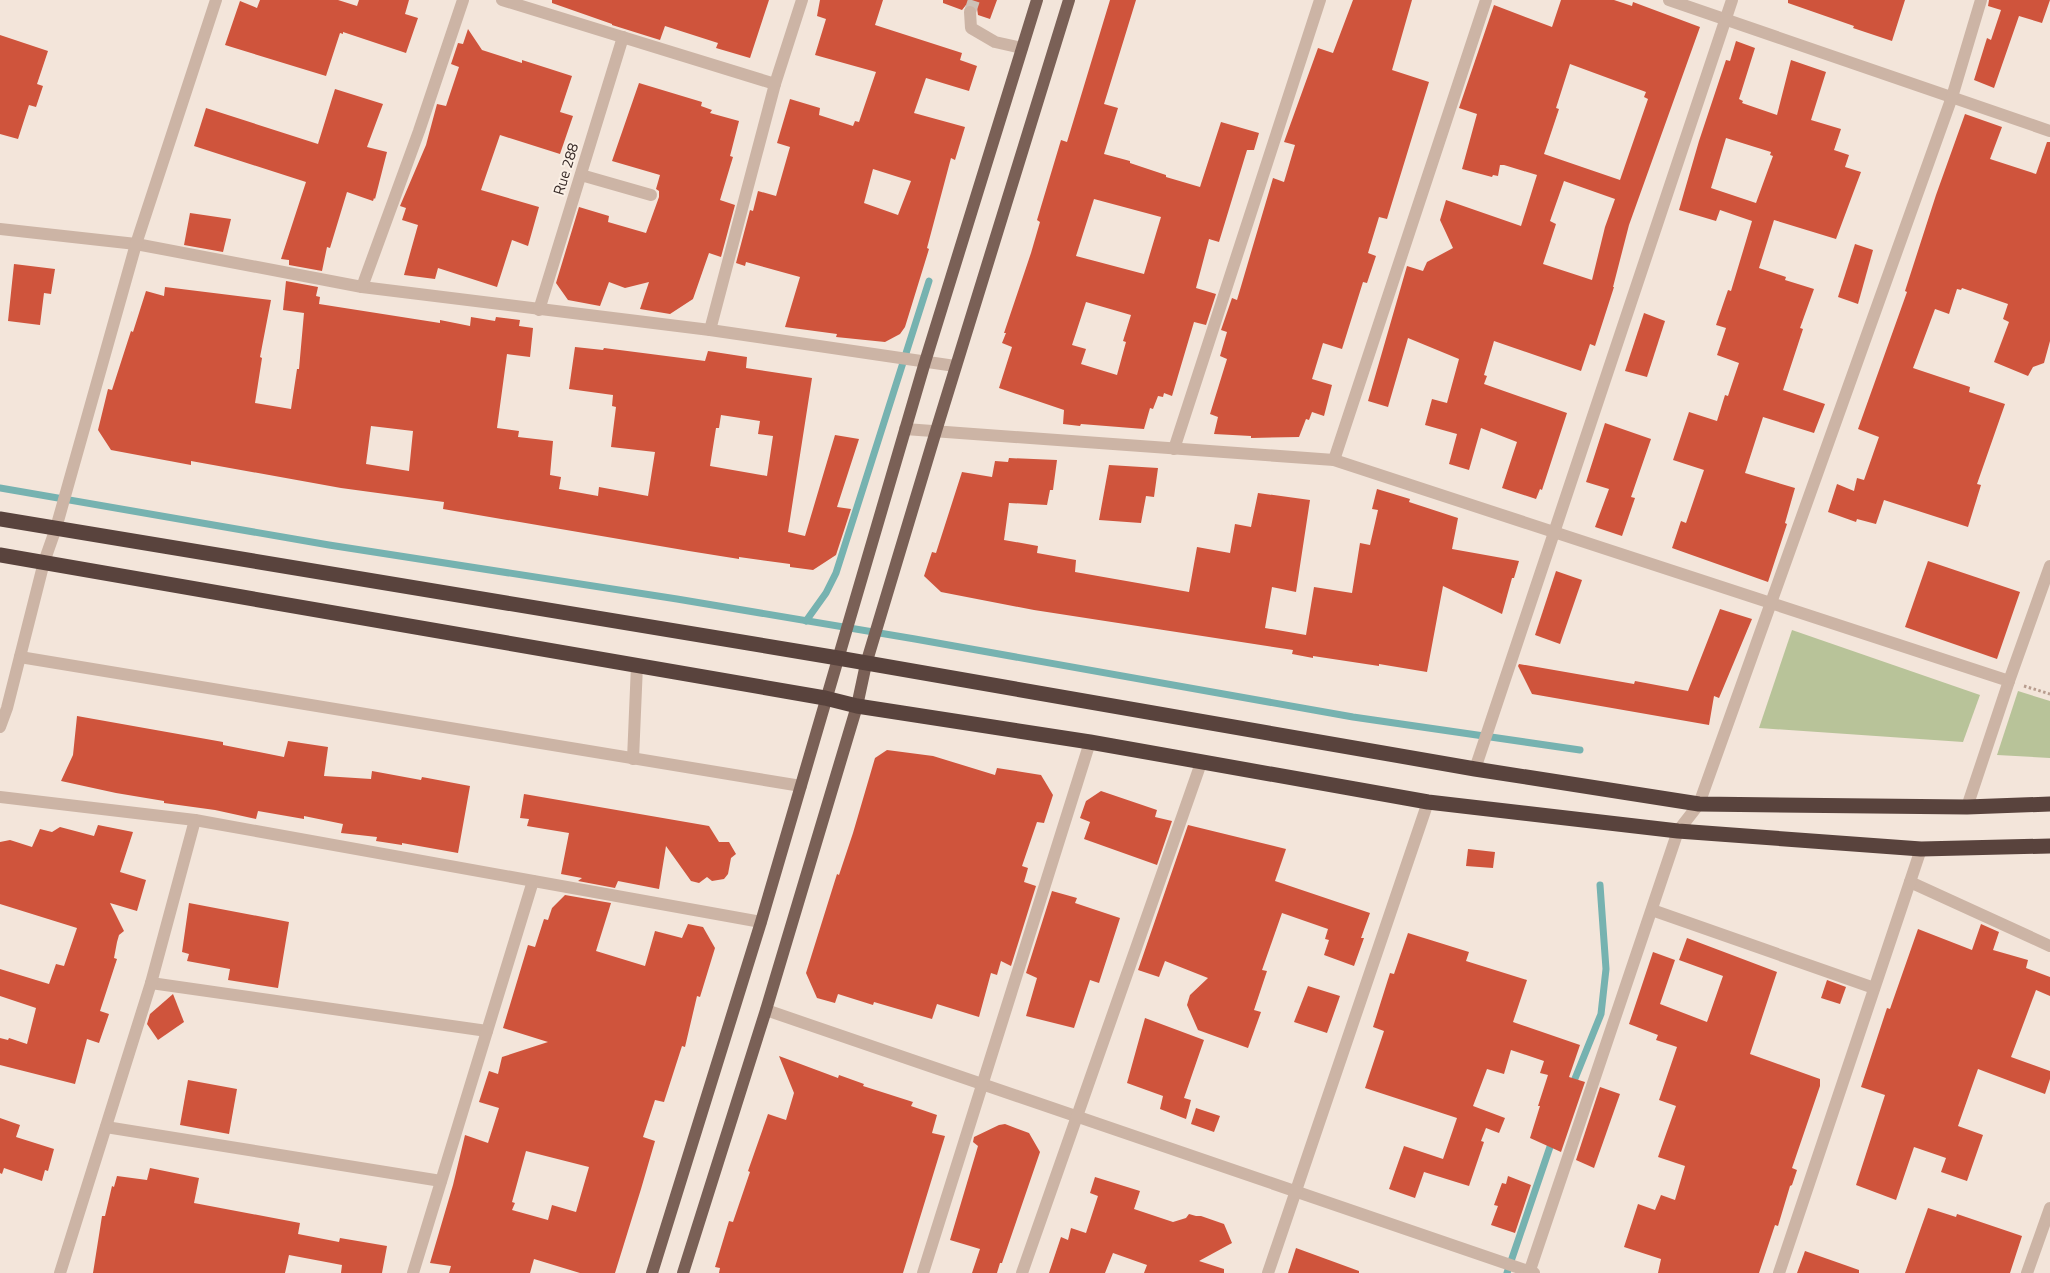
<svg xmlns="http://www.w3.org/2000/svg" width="2050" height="1273" viewBox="0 0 2050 1273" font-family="'Titillium Web',sans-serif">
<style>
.green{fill:#b8c399}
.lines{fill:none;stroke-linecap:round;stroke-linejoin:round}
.stream{stroke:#76b2b0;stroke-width:7}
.building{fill:#cf543c;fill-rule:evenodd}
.minor-tunnel{stroke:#cdc0b6;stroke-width:12;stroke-dasharray:12 6;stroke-linecap:butt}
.path{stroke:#b89d8f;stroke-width:3;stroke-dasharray:2.5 2.5;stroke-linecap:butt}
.minor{stroke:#ccb4a5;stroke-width:12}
.major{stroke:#7a6056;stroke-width:12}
.highway{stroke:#59433d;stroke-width:15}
.labels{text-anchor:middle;stroke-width:4;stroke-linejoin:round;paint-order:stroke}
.street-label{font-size:15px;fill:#372a27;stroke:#fbf0e6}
</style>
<rect width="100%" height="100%" fill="#f3e5da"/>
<g class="green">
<path d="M1792 630 1980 695 1963 742 1759 728Z"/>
<path d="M2018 691 2050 701V758L1997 755Z"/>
</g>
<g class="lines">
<g class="stream">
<path d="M0 488 329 545 677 599 915 639 1353 717 1580 750"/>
<path d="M806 621 826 593 836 573 929 281"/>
<path d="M1572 1086 1601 1014 1606 969 1600 885"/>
<path d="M1507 1273 1553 1138"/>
</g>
</g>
<g class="building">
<path d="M260 0H338L357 6 359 0H409L405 14 418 18 406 53 343 32V34L340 33 326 76 225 45 240 1 257 8Z"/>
<path d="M552 0H769L750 58 716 48 718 43 665 26 660 40 612 25V24L552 3Z"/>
<path d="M820 0H883L875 25 962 53 960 60 977 66 969 91 926 78 914 113 965 127 955 160 951 158 927 248 929 249 905 327 900 334 885 342 836 337 837 334 785 327 800 277 746 262 745 266 736 263 750 210 753 211 758 191 776 196 790 147 777 143 790 99 820 108 819 115 853 126 855 121 859 122 876 72 815 55 826 19 817 16ZM873 169 911 181 898 215 864 203Z"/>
<path d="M943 0H997L990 19 978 15 977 8 973 5H966L962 10 943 3Z"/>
<path d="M1110 0H1136L1104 104 1118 108 1104 154 1130 161V163L1166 175V177L1200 187 1221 122 1259 133 1254 150H1247L1219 242 1209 239 1196 288 1216 294 1206 325 1194 322 1172 396 1164 393 1163 397 1158 396 1153 409 1150 408 1144 429 1081 424 1080 426 1063 424 1064 410 999 388 1012 347 1002 343 1006 333H1004L1031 253 1040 222 1037 220 1061 140 1067 142ZM1094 199 1161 217 1144 274 1076 256ZM1086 302 1131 315 1123 341 1126 342 1117 375 1081 364 1086 349 1072 345Z"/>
<path d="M1353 0H1412L1392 70 1429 82 1387 219 1379 217 1368 253 1376 256 1367 283 1363 282 1342 349 1323 343 1312 379 1332 385 1324 416 1312 412 1309 420 1306 419 1299 437 1251 438V436L1214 434 1218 417 1210 414 1227 359 1220 356 1227 332 1221 330 1232 298 1237 300 1273 178 1284 182 1295 145 1284 142 1318 48 1333 53Z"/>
<path d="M1561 0H1614L1632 6 1633 2 1700 27 1629 225 1613 287H1614L1595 346 1590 344 1581 371 1494 341 1484 375 1487 376 1484 384 1567 413 1542 490 1540 489 1536 499 1502 488 1517 442 1481 428 1469 470 1449 464 1457 434 1425 425 1432 399 1447 403 1459 359 1408 338 1388 407 1368 401 1407 266 1423 271 1427 262 1453 248 1440 220 1446 200 1521 226 1537 175 1504 165H1500L1498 176 1493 175 1492 177 1462 169 1477 114 1459 108 1494 5 1552 27ZM1570 64 1646 92 1644 97 1648 99 1620 180 1544 154 1559 109 1556 108ZM1564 181 1615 199 1605 227 1592 280 1543 264 1556 224 1550 221Z"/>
<path d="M1788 0H1905L1892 41 1853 28 1854 26 1788 3Z"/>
<path d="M1989 0H2050L2042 23 2019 16 1994 88 1974 80 1987 38 1991 40 2001 10 1988 6Z"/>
<path d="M468 29 482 50 522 63V60L572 76 560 112 573 116 560 154 500 135 481 190 539 207 528 246 512 240 497 287 438 268 435 279 404 275 418 225 402 220 406 208 400 206 426 145 437 104 446 106 459 67 451 64 458 43 463 44Z"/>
<path d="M0 35 48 51 37 84 43 86 36 107 29 105 18 139 0 134Z"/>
<path d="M1736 41 1755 48 1739 99 1743 101 1742 103 1777 115 1791 60 1826 72 1811 120 1841 129 1834 150 1849 155 1845 167 1861 172 1836 239 1774 220 1759 268 1786 277 1785 280 1814 289 1800 328 1803 329 1783 390 1825 404 1814 433 1763 417 1745 473 1795 488 1785 523 1787 524 1768 582 1672 548 1681 521 1686 523 1704 470 1673 460 1689 412 1717 421 1725 395 1728 396 1739 363 1717 355 1726 328 1716 325 1728 290 1731 291 1752 221 1720 210 1716 221 1679 210 1699 141 1726 60 1730 61ZM1726 138 1771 152 1770 155 1773 156 1756 203 1711 188Z"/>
<path d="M639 83 702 102 701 106 712 110 710 113 739 121 730 156 733 157 720 200 735 205 721 257 709 253 693 299 670 314 640 309 649 282 625 288 609 282 600 306 568 300 556 283 579 207 609 216 608 222 646 233 659 197V191L656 189 660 175 612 161Z"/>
<path d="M335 89 383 104 367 147 387 152 375 199 374 198 373 201 347 192 330 248 327 247 322 271 289 265V260L281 259 306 182 194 146 206 108 318 144Z"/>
<path d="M1965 114 2002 127 1990 159 2036 174 2047 142H2050V341L2044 363 2033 367 2028 376 1994 362 2009 322 2003 319 2008 304 1962 288 1961 290 1957 289 1949 314 1935 309 1913 368 1970 387 1969 392 2005 404 1977 484 1981 485 1968 527 1884 500 1876 524 1857 519 1856 522 1828 512 1837 484 1854 491 1857 478 1864 480 1879 437 1858 429 1907 292 1905 291 1936 195Z"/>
<path d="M190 213 231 219 223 252 184 245Z"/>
<path d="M1855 244 1873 250 1858 304 1838 297Z"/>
<path d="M14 264 55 269 51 294 44 293 40 325 8 321Z"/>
<path d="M286 281 318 287 316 296 320 297 319 304 440 323V320L470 326 471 317 495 321 496 317 520 320 519 326 533 328 530 357 507 354 497 428 519 431 518 437 553 441 550 475 561 477 559 489 598 496 599 487 648 496 655 452 611 447 616 407 612 406 613 395 569 389 575 347 603 350 604 348 705 361 708 351 747 357 746 368 812 378 788 532 805 536 835 435 859 439 837 507 851 509 836 555 813 570 790 567V564L739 557V559L689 551 443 509 444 502 341 488 191 461V465L111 450 98 430 108 389 112 390 131 331 133 332 146 291 164 296 165 287 271 300 260 357 262 358 255 403 291 409 297 369H299L304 313 283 310ZM721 415 760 421 758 434 773 436 767 476 710 466 716 428H719ZM371 426 413 431 409 471 366 464Z"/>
<path d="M1644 313 1665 321 1647 377 1625 371Z"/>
<path d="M1605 423 1651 439 1631 497 1635 498 1622 536 1595 527 1609 489 1586 482Z"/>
<path d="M1009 458 1057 460 1053 490H1050L1047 505 1009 503 1004 540 1038 546 1037 553 1076 560 1075 572 1189 592 1197 547 1230 553 1235 524 1251 527 1258 493 1310 500 1296 592 1272 587 1265 628 1306 635 1314 587 1352 593 1360 543 1370 545 1378 510 1372 509 1377 489 1410 499 1409 502 1458 518 1452 549 1519 561 1514 578H1512L1502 614 1443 586 1427 672 1379 664V666L1313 656V658L1292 654 1293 650 1034 610 941 592 924 576 932 552 936 553 962 472 992 477 995 461 1008 462Z"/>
<path d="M1109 465 1158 468 1154 497 1146 496 1141 523 1099 520Z"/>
<path d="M1928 561 2020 592 1997 659 1905 627Z"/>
<path d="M1556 571 1582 580 1560 644 1535 635Z"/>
<path d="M1720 609 1752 619 1719 698 1714 696 1709 725 1532 694 1518 666 1519 664 1634 684 1635 681 1688 691Z"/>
<path d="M77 716 223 742V745L284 757 288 741 328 747 324 776 371 779 372 771 421 780 422 777 470 786 458 853 402 843V845L376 841 377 837 341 833 343 824 304 816V819L258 811 256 819 215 810 164 803V801L116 793 61 781 73 755Z"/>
<path d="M887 750 933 756 995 775 997 768 1041 775 1053 795 1044 823 1037 822 1022 866 1028 868 1024 882 1036 886 1011 966 1001 961 997 975 991 973 979 1017 937 1004 932 1019 874 1002 873 1005 838 994 835 1003 817 998 806 973 837 874 839 875 853 833 875 758Z"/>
<path d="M1101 791 1157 810 1155 817 1172 821 1157 865 1084 839 1090 822 1080 818 1086 801Z"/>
<path d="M524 794 709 826 719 842H729L736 854 731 858 728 874 724 879 712 881 707 877 699 883 691 881 666 846 659 889 618 881 615 888 578 881 582 878 561 874 569 833 527 826 529 819 520 818Z"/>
<path d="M98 825 133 832 120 872 146 880 137 911 110 903 124 931 119 935 117 942 114 958 117 959 100 1011 109 1014 99 1043 87 1039 75 1084 0 1065V1038L8 1040 9 1038 27 1044 36 1008 0 996V969L49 984 56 964 64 966 77 928 0 904V842L10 840 32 847 40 829 52 832 60 827 94 836Z"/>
<path d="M1188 825 1286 849 1275 881 1370 913 1361 938H1364L1354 966 1324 955 1329 940 1325 939 1328 929 1282 913 1262 970 1267 971 1254 1010 1261 1012 1248 1048 1198 1030 1187 1005 1190 995 1208 978 1165 961 1159 977 1138 970Z"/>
<path d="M1468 849 1495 852 1493 868 1466 866Z"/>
<path d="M1052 891 1077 898 1075 903 1120 918 1099 983 1090 980 1074 1028 1026 1016 1037 978 1026 973Z"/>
<path d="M565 895 611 903 596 951 645 966 655 931 682 938 688 924 703 927 715 948 700 997 697 996 685 1047 682 1046 664 1102 655 1100 643 1137 655 1141 641 1189 615 1273H580L534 1259 530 1273H449L451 1266 430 1263 453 1185 465 1135 488 1143 499 1108 479 1102 489 1071 498 1074 502 1057 548 1042 503 1028 528 945 535 947 544 919 548 920 552 908ZM526 1151 589 1167 576 1212 552 1205 548 1220 512 1210 515 1203 512 1202Z"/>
<path d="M189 903 289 922 278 988 228 980 230 969 187 961 189 954 182 952Z"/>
<path d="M1981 924 1999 932 1993 950 2028 960 2026 968 2050 977V996L2036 990 2011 1057 2050 1071V1079L2045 1094 1978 1069 1958 1126 1983 1135 1967 1181 1941 1172 1946 1158 1914 1147 1896 1200 1856 1185 1885 1095 1861 1087 1887 1008 1890 1009 1918 929 1972 950Z"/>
<path d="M1408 933 1469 952 1466 961 1527 980 1513 1022 1580 1045 1569 1077 1585 1082 1561 1152 1530 1138 1540 1106H1538L1548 1075 1540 1073 1544 1061 1511 1050 1504 1074 1487 1069 1473 1106 1505 1118 1499 1133 1486 1128 1481 1141 1484 1142 1469 1186 1424 1172 1415 1198 1389 1189 1404 1146 1443 1159 1457 1118 1365 1088 1384 1031 1373 1027 1390 973 1394 974Z"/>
<path d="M1687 938 1777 972 1750 1054 1820 1079V1086L1792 1168 1797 1170 1792 1185 1790 1186 1778 1226 1775 1225 1759 1273H1658L1661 1259 1624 1247 1638 1204 1655 1210 1661 1195 1675 1200 1685 1166 1658 1157 1676 1106 1659 1100 1677 1047 1656 1040 1658 1035 1629 1024 1653 952 1675 960 1660 1004 1707 1022 1723 976 1679 960Z"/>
<path d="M1827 980 1846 987 1840 1004 1821 998Z"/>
<path d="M1308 986 1340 996 1327 1033 1294 1022Z"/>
<path d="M173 994 184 1022 158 1040 147 1024 150 1014Z"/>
<path d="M1145 1018 1204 1040 1184 1098 1191 1100 1186 1119 1160 1109 1163 1096 1127 1083Z"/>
<path d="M779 1056 838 1078 839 1075 864 1084 863 1086 913 1102 911 1106 937 1115 932 1133 945 1136 903 1273H719L720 1268 715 1267 729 1221 733 1222 750 1172 748 1171 768 1114 786 1120 794 1093Z"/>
<path d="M188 1080 237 1089 229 1134 180 1125Z"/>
<path d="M1600 1087 1620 1094 1594 1168 1576 1160Z"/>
<path d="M1196 1108 1220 1116 1214 1132 1191 1124Z"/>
<path d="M0 1118 20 1125 16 1137 54 1149 48 1171 45 1170 42 1181 4 1168 2 1174 0 1173Z"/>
<path d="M1005 1124 1029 1133 1040 1152 1002 1263H1000L997 1273H972L980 1249 950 1240 978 1146 973 1142 974 1137 999 1125Z"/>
<path d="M150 1168 199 1178 194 1203 300 1223 298 1234 339 1242 340 1238 387 1246 382 1273H341L342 1265 289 1255 285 1273H93L102 1216H105L112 1186 114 1187 117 1176 147 1180Z"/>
<path d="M1508 1176 1531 1185 1515 1233 1491 1225 1498 1206 1494 1205 1502 1183 1506 1184Z"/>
<path d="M1095 1177 1140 1191 1134 1209 1173 1222 1186 1218 1189 1214 1196 1216H1201L1224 1224 1232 1243 1199 1261 1224 1269V1273H1144L1147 1265 1113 1253 1105 1273H1049L1061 1237 1068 1240 1071 1228 1086 1233 1098 1196 1090 1193Z"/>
<path d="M1928 1208 1956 1217 1957 1214 2022 1236 2010 1273H1905Z"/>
<path d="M1296 1248 1359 1271V1273H1288Z"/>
<path d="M1805 1251 1859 1270V1273H1797Z"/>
</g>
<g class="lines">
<path class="minor-tunnel" d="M970 12 974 0"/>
<path class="path" d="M2024 686 2050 694"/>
<g class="minor">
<path d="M502 0 775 84"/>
<path d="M1669 0 2050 131"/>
<path d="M970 12 971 28 995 42 1022 48"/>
<path d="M581 175 651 195"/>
<path d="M0 229 136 244 362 287 710 330 955 366"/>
<path d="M362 287 419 131 463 0"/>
<path d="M539 310 623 37"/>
<path d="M710 330 775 84 802 0"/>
<path d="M905 429 1334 460 2009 681 1967 807"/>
<path d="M1174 449 1320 0"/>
<path d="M1334 460 1486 0"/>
<path d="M20 657 801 786"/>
<path d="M2009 681 2050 566"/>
<path d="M0 727 7 708 44 562 56 528 136 244 216 0"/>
<path d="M633 759 637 665"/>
<path d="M1475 769 1732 0"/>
<path d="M0 797 195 820 761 922"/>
<path d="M1910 882 2050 946"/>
<path d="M1652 910 1874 988"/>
<path d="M151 983 487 1031"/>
<path d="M766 1010 1534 1273"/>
<path d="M106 1127 441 1181"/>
<path d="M60 1273 151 983 195 820"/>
<path d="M413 1273 533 881"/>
<path d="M923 1273 1090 742"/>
<path d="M1022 1273 1201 763"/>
<path d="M1268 1273 1428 802"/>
<path d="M1529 1273 1678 831 1699 804 1952 97 1981 0"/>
<path d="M1779 1273 1921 849"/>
<path d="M2027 1273 2050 1208"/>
</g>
<g class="major">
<path d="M652 1273 761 922 925 362 1037 0"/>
<path d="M683 1273 766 1010 857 706 866 664 936 431 1069 0"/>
</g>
<g class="highway">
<path d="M0 519 838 658 1475 769 1699 804 1967 807 2050 804"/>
<path d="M0 555 825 698 857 706 1090 742 1428 802 1678 831 1921 849 2050 846"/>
</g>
</g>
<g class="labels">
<g class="street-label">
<text transform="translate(566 169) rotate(-73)" y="5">Rue 288</text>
</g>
</g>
</svg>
